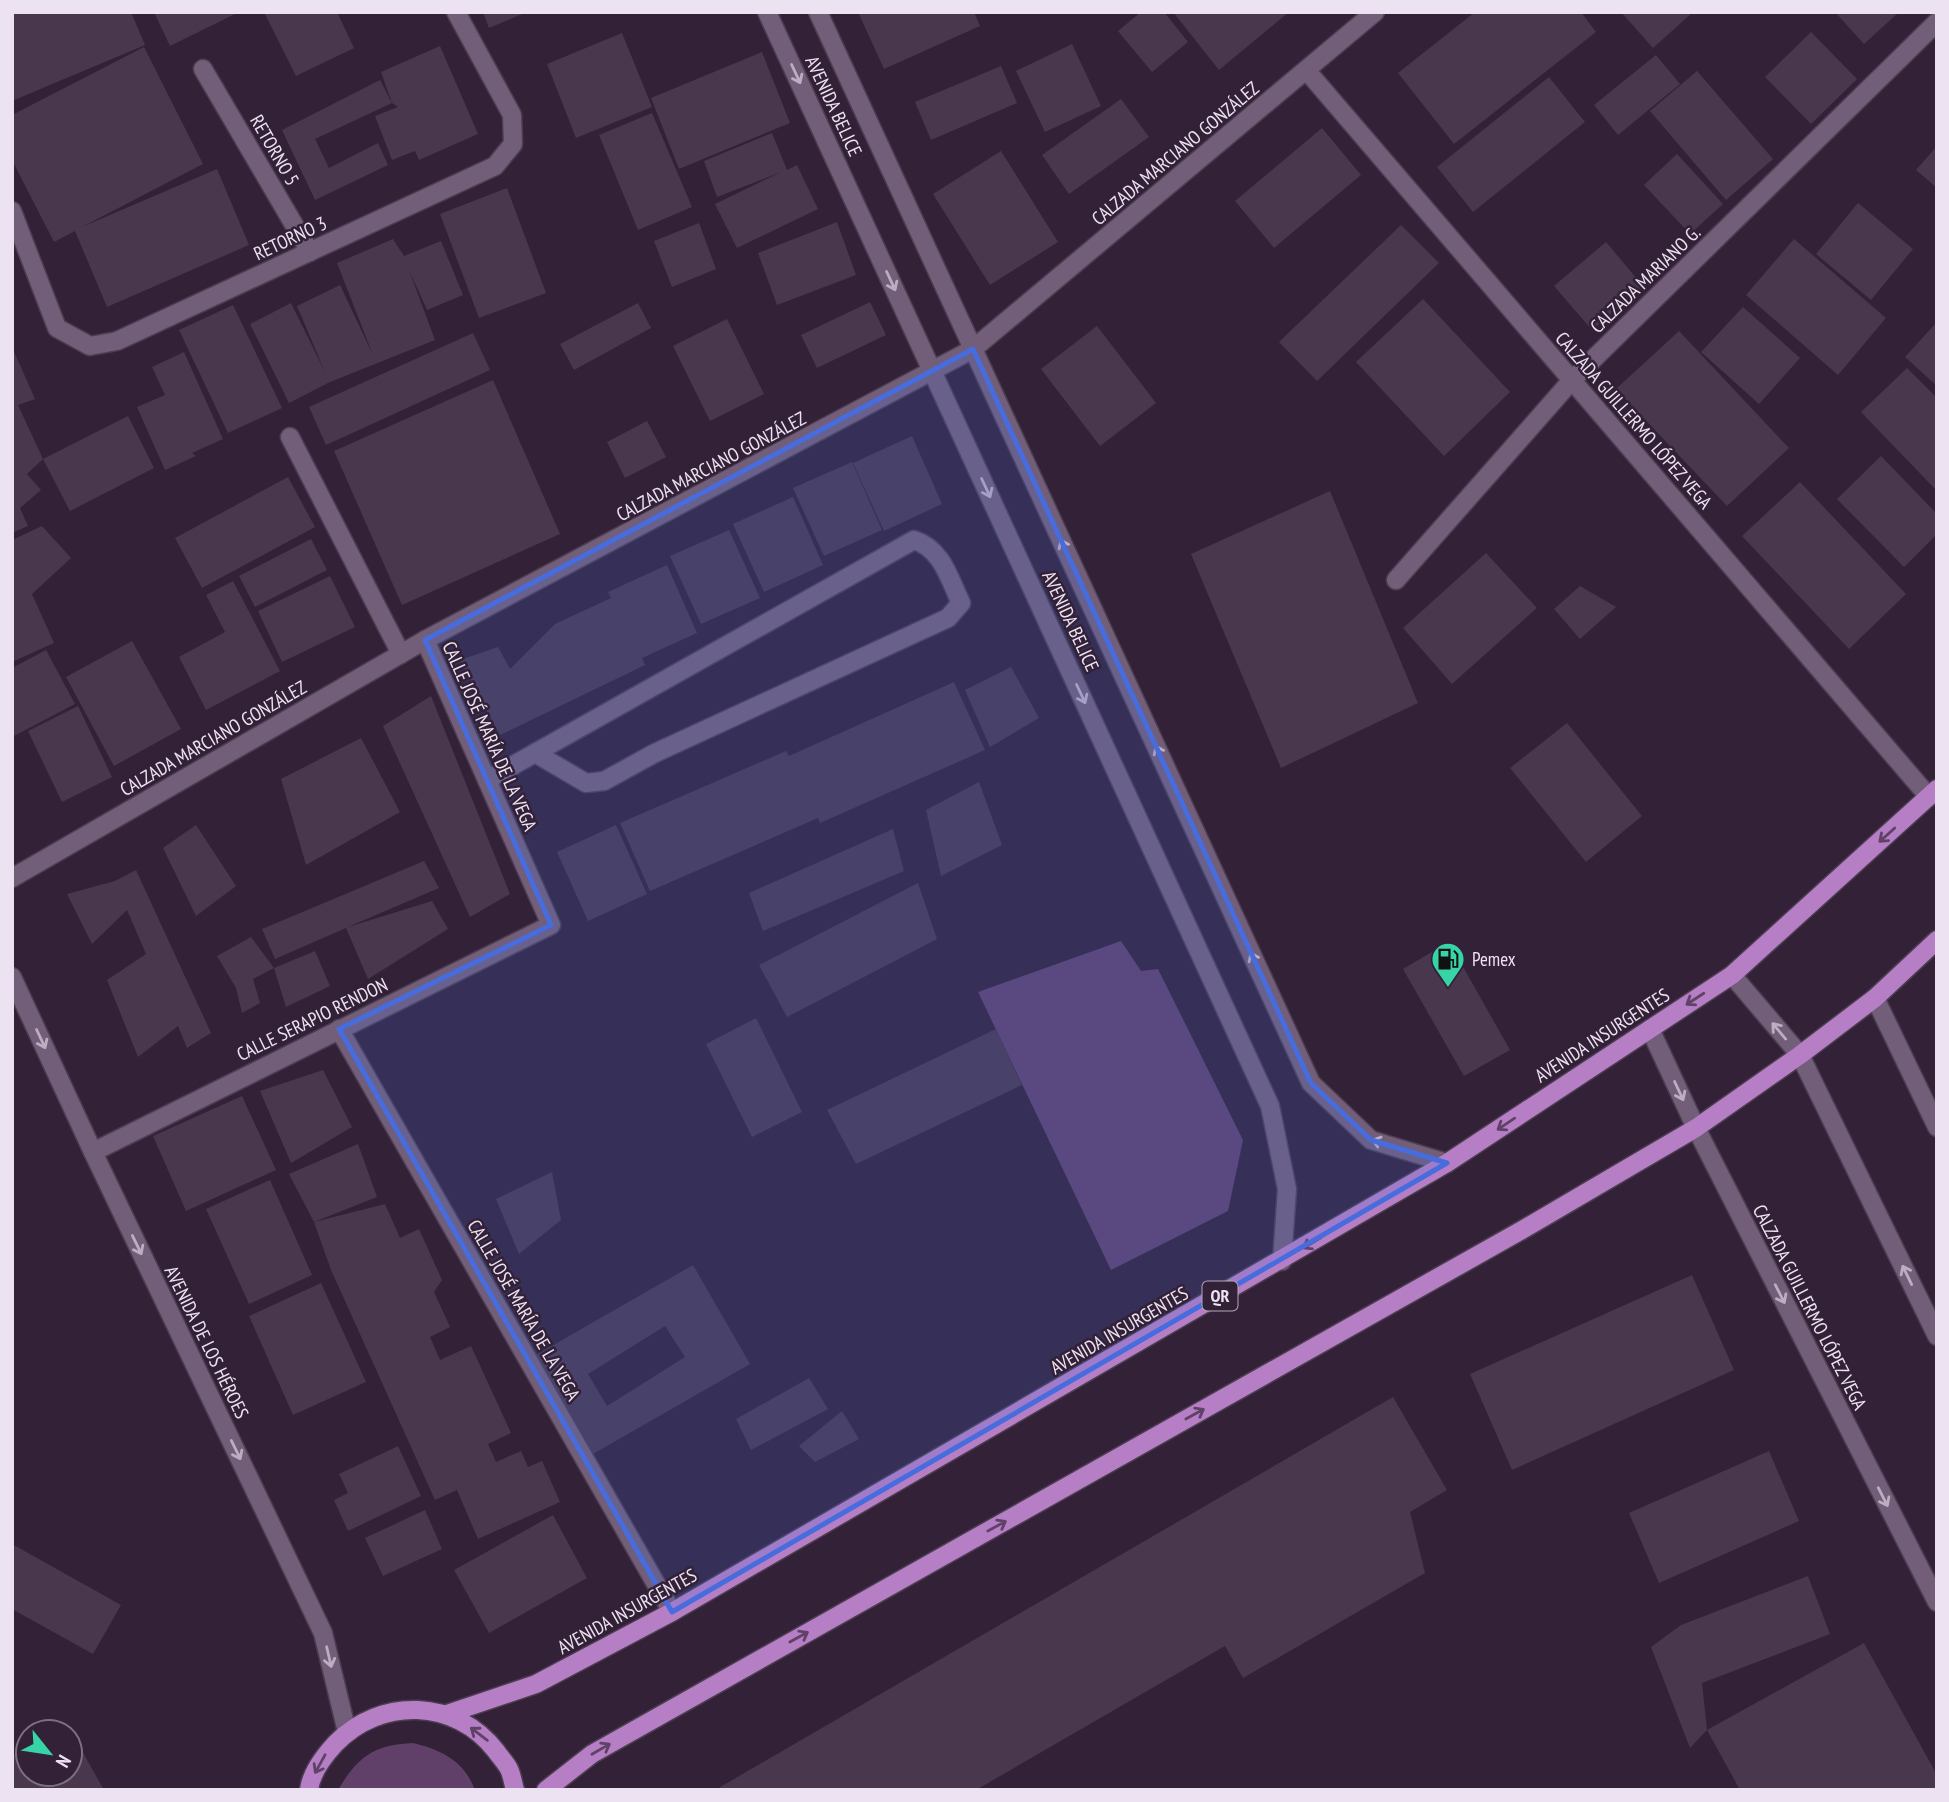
<svg xmlns="http://www.w3.org/2000/svg" width="1949" height="1802" viewBox="0 0 1949 1802" font-family="'PT Sans Narrow',sans-serif">
<style>
.green{fill:#604069}
.building{fill:#49374e;fill-rule:evenodd}
.lines{fill:none;stroke-linecap:round;stroke-linejoin:round}
.minor-casing{stroke:#4c3d51;stroke-width:21}
.tertiary-casing{stroke:#4c3d51;stroke-width:21}
.secondary-casing{stroke:#4c3d51;stroke-width:21}
.primary-casing{stroke:#4c3d51;stroke-width:21}
.minor{stroke:#725e78;stroke-width:18}
.tertiary{stroke:#725e78;stroke-width:18}
.secondary{stroke:#725e78;stroke-width:18}
.primary{stroke:#b67fc5;stroke-width:18}
.oneway{stroke:#bcadc1}
.oneway2{stroke:#604269}
.marked{fill:#476cdd;fill-opacity:0.2;stroke:#476cdd;stroke-width:5;stroke-linejoin:round}
.labels{text-anchor:middle;stroke-width:5;stroke-linejoin:round;paint-order:stroke}
.shield{fill:#322137;stroke:#b5a8b9;stroke-width:2}
.shield-label{font-size:18px;font-weight:bold;fill:#ede2f1}
.street-label{font-size:19px;fill:#ede2f1;stroke:#322137}
.poi-label{font-size:19px;fill:#ede2f1;stroke:#322137;text-anchor:start}
</style>
<rect width="100%" height="100%" fill="#322137"/>
<g class="green">
<path d="M1121 941 1141 971 1158 969 1243 1140 1228 1211 1111 1270 978 992Z"/>
<path d="M413 1743C442 1750 464 1761 475 1790H338C358 1756 374 1745 413 1743Z"/>
</g>
<g class="building">
<path d="M12 12H131L145 45 12 101Z"/>
<path d="M154 12H239L170 46Z"/>
<path d="M264 12H337L354 48 296 76Z"/>
<path d="M483 12H527L489 28Z"/>
<path d="M858 12H974L980 26 884 69Z"/>
<path d="M1141 12H1164L1188 42 1152 72 1118 31Z"/>
<path d="M1173 12H1289L1219 70Z"/>
<path d="M1475 12H1581L1596 32 1454 144 1398 73Z"/>
<path d="M1621 12H1693L1653 48Z"/>
<path d="M1835 12H1899L1864 44Z"/>
<path d="M1811 32 1857 79 1811 124 1765 77Z"/>
<path d="M622 33 652 107 576 138 547 64Z"/>
<path d="M1072 44 1101 106 1045 132 1016 71Z"/>
<path d="M440 46 478 134 419 160 415 151 392 160 375 116 398 107 392 103 381 72Z"/>
<path d="M144 47 203 164 82 227 217 169 249 245 107 307 75 231 54 242 12 160V115Z"/>
<path d="M762 52 790 123 679 169 651 98Z"/>
<path d="M1656 55 1680 84 1618 135 1594 105Z"/>
<path d="M1001 66 1017 103 931 140 915 102Z"/>
<path d="M1697 71 1773 159 1726 200 1650 111Z"/>
<path d="M1549 77 1585 122 1473 212 1437 167Z"/>
<path d="M380 80 392 103 315 139 329 168 378 143 388 165 315 200 282 130Z"/>
<path d="M1121 99 1149 137 1069 194 1042 155Z"/>
<path d="M652 113 692 207 638 230 599 135Z"/>
<path d="M1322 128 1361 175 1274 248 1235 201Z"/>
<path d="M772 133 787 170 797 165 818 209 737 248 715 204 781 172 717 197 704 161Z"/>
<path d="M1937 146V188L1916 170Z"/>
<path d="M1001 151 1058 242 990 285 933 194Z"/>
<path d="M1677 154 1723 204 1690 234 1644 185Z"/>
<path d="M507 188 546 293 479 318 440 214Z"/>
<path d="M1858 203 1913 249 1871 300 1816 254Z"/>
<path d="M837 222 856 275 777 305 758 253Z"/>
<path d="M699 223 716 269 672 287 654 241Z"/>
<path d="M1401 225 1439 263 1317 381 1279 342Z"/>
<path d="M393 239 404 256 441 241 463 295 427 310 409 270 435 340 330 382 289 403 250 324 291 303 325 372 297 306 340 285 373 355 337 263Z"/>
<path d="M1794 239 1886 318 1838 375 1746 295Z"/>
<path d="M1606 242 1643 286 1592 330 1554 286Z"/>
<path d="M1423 299 1510 392 1444 456 1356 362Z"/>
<path d="M870 302 886 335 817 368 801 335Z"/>
<path d="M638 303 651 328 574 370 560 344Z"/>
<path d="M233 305 282 408 228 433 179 330Z"/>
<path d="M1743 307 1800 358 1759 404 1701 352Z"/>
<path d="M727 319 764 394 710 421 673 346Z"/>
<path d="M1937 322V386L1905 357Z"/>
<path d="M1097 326 1156 403 1100 446 1041 369Z"/>
<path d="M1679 331 1789 448 1727 506 1616 389Z"/>
<path d="M473 333 490 370 326 445 309 407Z"/>
<path d="M12 347 35 399 18 405 43 459 27 474 41 490 20 508 28 526 12 533Z"/>
<path d="M184 352 223 439 192 453 196 456 165 470 137 407 165 395 152 367Z"/>
<path d="M1907 368 1937 398V491L1861 412Z"/>
<path d="M493 380 560 534 402 605 334 451Z"/>
<path d="M128 416 154 468 70 511 43 459Z"/>
<path d="M647 421 666 457 625 478 607 442Z"/>
<path d="M912 436 942 504 884 531 853 463Z"/>
<path d="M1881 456 1937 514V534L1904 567 1837 499Z"/>
<path d="M852 462 882 530 824 556 793 488Z"/>
<path d="M288 477 315 527 202 588 175 538Z"/>
<path d="M1800 482 1906 594 1849 649 1742 536Z"/>
<path d="M1330 491 1418 703 1281 768 1191 554Z"/>
<path d="M793 497 823 565 764 592 733 524Z"/>
<path d="M42 526 71 558 32 594 54 643 12 662V540Z"/>
<path d="M729 530 760 598 701 624 670 556Z"/>
<path d="M311 539 327 570 255 607 239 576Z"/>
<path d="M1486 553 1537 608 1452 684 1403 628Z"/>
<path d="M667 565 697 633 642 658 645 665 500 735 460 660 498 647 510 669 555 624 611 598 608 592Z"/>
<path d="M330 576 355 627 282 662 258 611Z"/>
<path d="M233 581 280 671 206 710 179 657 225 632 206 595Z"/>
<path d="M1580 586 1616 607 1580 639 1554 609Z"/>
<path d="M132 641 181 729 114 766 66 677Z"/>
<path d="M46 650 75 704 12 737V668Z"/>
<path d="M1011 667 1039 718 990 747 965 690Z"/>
<path d="M954 682 985 750 820 823 818 818 650 891 620 823 786 751 789 756Z"/>
<path d="M431 696 510 894 470 917 383 726Z"/>
<path d="M78 706 112 777 62 802 28 731Z"/>
<path d="M1567 723 1642 816 1586 862 1510 768Z"/>
<path d="M361 738 400 812 306 865 281 779Z"/>
<path d="M979 782 1002 845 941 876 926 810Z"/>
<path d="M196 825 236 886 196 916 163 848Z"/>
<path d="M616 825 647 894 588 921 557 852Z"/>
<path d="M893 829 904 871 763 931 749 893Z"/>
<path d="M424 861 439 888 348 927 432 901 448 929 368 979 346 928 275 959 262 929Z"/>
<path d="M136 870 211 1033 187 1048 178 1026 138 1057 107 980 146 954 127 910 92 944 67 894 115 881Z"/>
<path d="M918 883 937 939 787 1017 759 965Z"/>
<path d="M251 937 274 968 253 979 260 1003 242 1013 236 988 217 956Z"/>
<path d="M1449 942 1510 1050 1464 1076 1403 969Z"/>
<path d="M315 951 330 986 286 1007 274 968Z"/>
<path d="M756 1018 802 1112 752 1137 706 1044Z"/>
<path d="M996 1029 1022 1085 856 1164 827 1110Z"/>
<path d="M323 1070 352 1127 291 1163 260 1091Z"/>
<path d="M242 1096 276 1170 186 1211 153 1136Z"/>
<path d="M358 1144 377 1197 314 1222 289 1174Z"/>
<path d="M552 1172 561 1220 519 1254 496 1199Z"/>
<path d="M270 1180 312 1275 249 1304 206 1209Z"/>
<path d="M385 1204 400 1238 419 1229 442 1280 434 1292 450 1327 430 1337 440 1360 471 1346 511 1433 488 1444 496 1462 521 1451 528 1467 542 1461 560 1502 478 1539 457 1490 435 1500 331 1270 314 1222Z"/>
<path d="M693 1265 750 1364 593 1454 536 1355ZM665 1326 685 1357 607 1406 588 1374Z"/>
<path d="M1692 1275 1734 1370 1512 1470 1470 1374Z"/>
<path d="M321 1283 366 1382 293 1415 249 1316Z"/>
<path d="M809 1378 828 1409 751 1450 736 1419Z"/>
<path d="M1393 1397 1447 1490 1410 1512 1425 1573 1243 1678 1225 1646 976 1790H715Z"/>
<path d="M842 1411 859 1439 815 1462 799 1446Z"/>
<path d="M398 1446 421 1496 348 1531 334 1500 348 1493 339 1474Z"/>
<path d="M1769 1451 1799 1521 1659 1583 1629 1513Z"/>
<path d="M425 1510 442 1549 383 1576 365 1538Z"/>
<path d="M553 1515 587 1578 489 1633 454 1570Z"/>
<path d="M12 1544 121 1605 93 1654 12 1609Z"/>
<path d="M1808 1576 1830 1634 1702 1683 1707 1730 1690 1748 1651 1647 1681 1625Z"/>
<path d="M1864 1643 1937 1775V1790H1740L1707 1730Z"/>
<path d="M67 1724 104 1790H12V1756L28 1747V1774H70V1732H54Z"/>
</g>
<g class="lines">
<defs>
<g id="minor">
<path d="M203 69 310 252"/>
<path d="M1307 71 1929 797"/>
<path d="M12 211 57 328 90 346 117 341 495 166 513 144 512 115 456 12"/>
<path d="M290 437 401 654"/>
<path d="M1396 580 1572 380 1937 22"/>
<path d="M487 780 535 753 914 540C942 549 949 578 961 603L948 618 655 753 604 781 586 783 535 753"/>
<path d="M12 878 425 640 973 349 1375 12"/>
<path d="M1732 975 1800 1055 1937 1336"/>
<path d="M1875 998 1937 1127"/>
<path d="M339 1029 672 1612"/>
<path d="M1650 1029 1696 1128 1937 1602"/>
<path d="M93 1152 551 925 425 640"/>
</g>
<path id="tertiary" d="M12 977 93 1152 323 1633 347 1732"/>
<g id="secondary">
<path d="M767 12 1270 1106 1287 1189 1282 1261"/>
<path d="M818 12 1311 1083 1371 1140 1447 1163"/>
</g>
<g id="primary">
<path d="M447 1714 536 1684 672 1612 1447 1163 1732 975 1937 789"/>
<path d="M309 1790C311 1773 324 1756 335 1744 381 1696 456 1699 496 1751 500 1757 506 1763 509 1769 512 1775 513 1783 515 1790"/>
<path d="M546 1790 592 1754 1522 1230 1696 1128 1800 1055 1875 998 1937 940"/>
</g>
</defs>
<use href="#minor" class="minor-casing"/>
<use href="#tertiary" class="tertiary-casing"/>
<use href="#secondary" class="secondary-casing"/>
<use href="#primary" class="primary-casing"/>
<use href="#minor" class="minor"/>
<use href="#tertiary" class="tertiary"/>
<use href="#secondary" class="secondary"/>
<use href="#primary" class="primary"/>
</g>
<defs><path id="oneway-shaft" d="M-6 0H5M1.5-3L5.5 0L1.5 3" fill="none" stroke-width="1.6" stroke-linecap="round" stroke-linejoin="round" transform="scale(1.75)"/></defs>
<g class="oneway">
<use href="#oneway-shaft" transform="translate(796 74) rotate(65)"/>
<use href="#oneway-shaft" transform="translate(891 281) rotate(65)"/>
<use href="#oneway-shaft" transform="translate(986 488) rotate(65)"/>
<use href="#oneway-shaft" transform="translate(1065 549) rotate(-115)"/>
<use href="#oneway-shaft" transform="translate(1081 694) rotate(65)"/>
<use href="#oneway-shaft" transform="translate(1160 755) rotate(-115)"/>
<use href="#oneway-shaft" transform="translate(1255 962) rotate(-115)"/>
<use href="#oneway-shaft" transform="translate(1779 1031) rotate(-130)"/>
<use href="#oneway-shaft" transform="translate(41 1039) rotate(65)"/>
<use href="#oneway-shaft" transform="translate(1679 1091) rotate(65)"/>
<use href="#oneway-shaft" transform="translate(1382 1143) rotate(-162)"/>
<use href="#oneway-shaft" transform="translate(137 1245) rotate(64)"/>
<use href="#oneway-shaft" transform="translate(1907 1275) rotate(-116)"/>
<use href="#oneway-shaft" transform="translate(1780 1294) rotate(63)"/>
<use href="#oneway-shaft" transform="translate(236 1450) rotate(64)"/>
<use href="#oneway-shaft" transform="translate(1883 1497) rotate(63)"/>
<use href="#oneway-shaft" transform="translate(329 1657) rotate(77)"/>
</g>
<g class="oneway2">
<use href="#oneway-shaft" transform="translate(1887 835) rotate(138)"/>
<use href="#oneway-shaft" transform="translate(1695 999) rotate(147)"/>
<use href="#oneway-shaft" transform="translate(1506 1124) rotate(146)"/>
<use href="#oneway-shaft" transform="translate(1312 1243) rotate(149)"/>
<use href="#oneway-shaft" transform="translate(1195 1414) rotate(-29)"/>
<use href="#oneway-shaft" transform="translate(997 1526) rotate(-29)"/>
<use href="#oneway-shaft" transform="translate(799 1637) rotate(-29)"/>
<use href="#oneway-shaft" transform="translate(479 1734) rotate(-143)"/>
<use href="#oneway-shaft" transform="translate(601 1749) rotate(-30)"/>
<use href="#oneway-shaft" transform="translate(320 1764) rotate(119)"/>
</g>
<path class="marked" d="M973 349 1311 1083 1371 1140 1447 1163 672 1612 339 1029 551 925 425 640Z"/>
<defs>
<symbol id="fuel-pin" viewBox="-11 -11 22 30"><path d="M0 17L-7.5 6A9.5 9.5 0 1 1 7.5 6Z" fill="#36d4a7" stroke="#322137"/><path d="M-5.5-6h7V0h2V4h1.3V-2.5L3-4.5l.8-.8L6-3V5H2.5V1h-1V6h-7ZM-4.2-4.7v3.2H.2V-4.7Z" fill="#111"/></symbol>
</defs>
<g fill-rule="evenodd">
<use href="#fuel-pin" x="1429" y="940" width="38" height="52"/>
</g>
<g class="labels">
<rect class="shield" x="1202.5" y="1281.5" width="35" height="29" rx="5"/>
<g class="shield-label">
<text x="1220" y="1302">QR</text>
</g>
<g class="street-label">
<text transform="translate(834 106) rotate(65)" y="7">AVENIDA BELICE</text>
<text transform="translate(275 150) rotate(60)" y="7">RETORNO 5</text>
<text transform="translate(1175 153) rotate(-40)" y="7">CALZADA MARCIANO GONZÁLEZ</text>
<text transform="translate(290 238) rotate(-25)" y="7">RETORNO 3</text>
<text transform="translate(1645 279) rotate(-44)" y="7">CALZADA MARIANO G.</text>
<text transform="translate(1634 420) rotate(49)" y="7">CALZADA GUILLERMO LÓPEZ VEGA</text>
<text transform="translate(711 466) rotate(-28)" y="7">CALZADA MARCIANO GONZÁLEZ</text>
<text transform="translate(1071 621) rotate(65)" y="7">AVENIDA BELICE</text>
<text transform="translate(490 736) rotate(66)" y="7">CALLE JOSÉ MARÍA DE LA VEGA</text>
<text transform="translate(213 738) rotate(-30)" y="7">CALZADA MARCIANO GONZÁLEZ</text>
<text transform="translate(312 1019) rotate(-26)" y="7">CALLE SERAPIO RENDON</text>
<text transform="translate(1602 1035) rotate(-33)" y="7">AVENIDA INSURGENTES</text>
<text transform="translate(1810 1307) rotate(63)" y="7">CALZADA GUILLERMO LÓPEZ VEGA</text>
<text transform="translate(524 1310) rotate(60)" y="7">CALLE JOSÉ MARÍA DE LA VEGA</text>
<text transform="translate(1119 1330) rotate(-30)" y="7">AVENIDA INSURGENTES</text>
<text transform="translate(207 1342) rotate(64)" y="7">AVENIDA DE LOS HÉROES</text>
<text transform="translate(627 1611) rotate(-29)" y="7">AVENIDA INSURGENTES</text>
</g>
<g class="poi-label">
<text x="1472" y="966">Pemex</text>
</g>
</g>
<rect width="1949" height="1802" fill="none" stroke="#ede2f1" stroke-width="28"/>
<g transform="translate(49 1753) rotate(120)"><circle r="33" fill="#322137" stroke="#7d6e81" stroke-width="2"/>
<path d="M0-5L12 26L0 18L-12 26Z" fill="#36d4a7"/>
<text y="-10" font-size="19" font-weight="bold" text-anchor="middle" fill="#ede2f1">N</text>
</g>
</svg>
